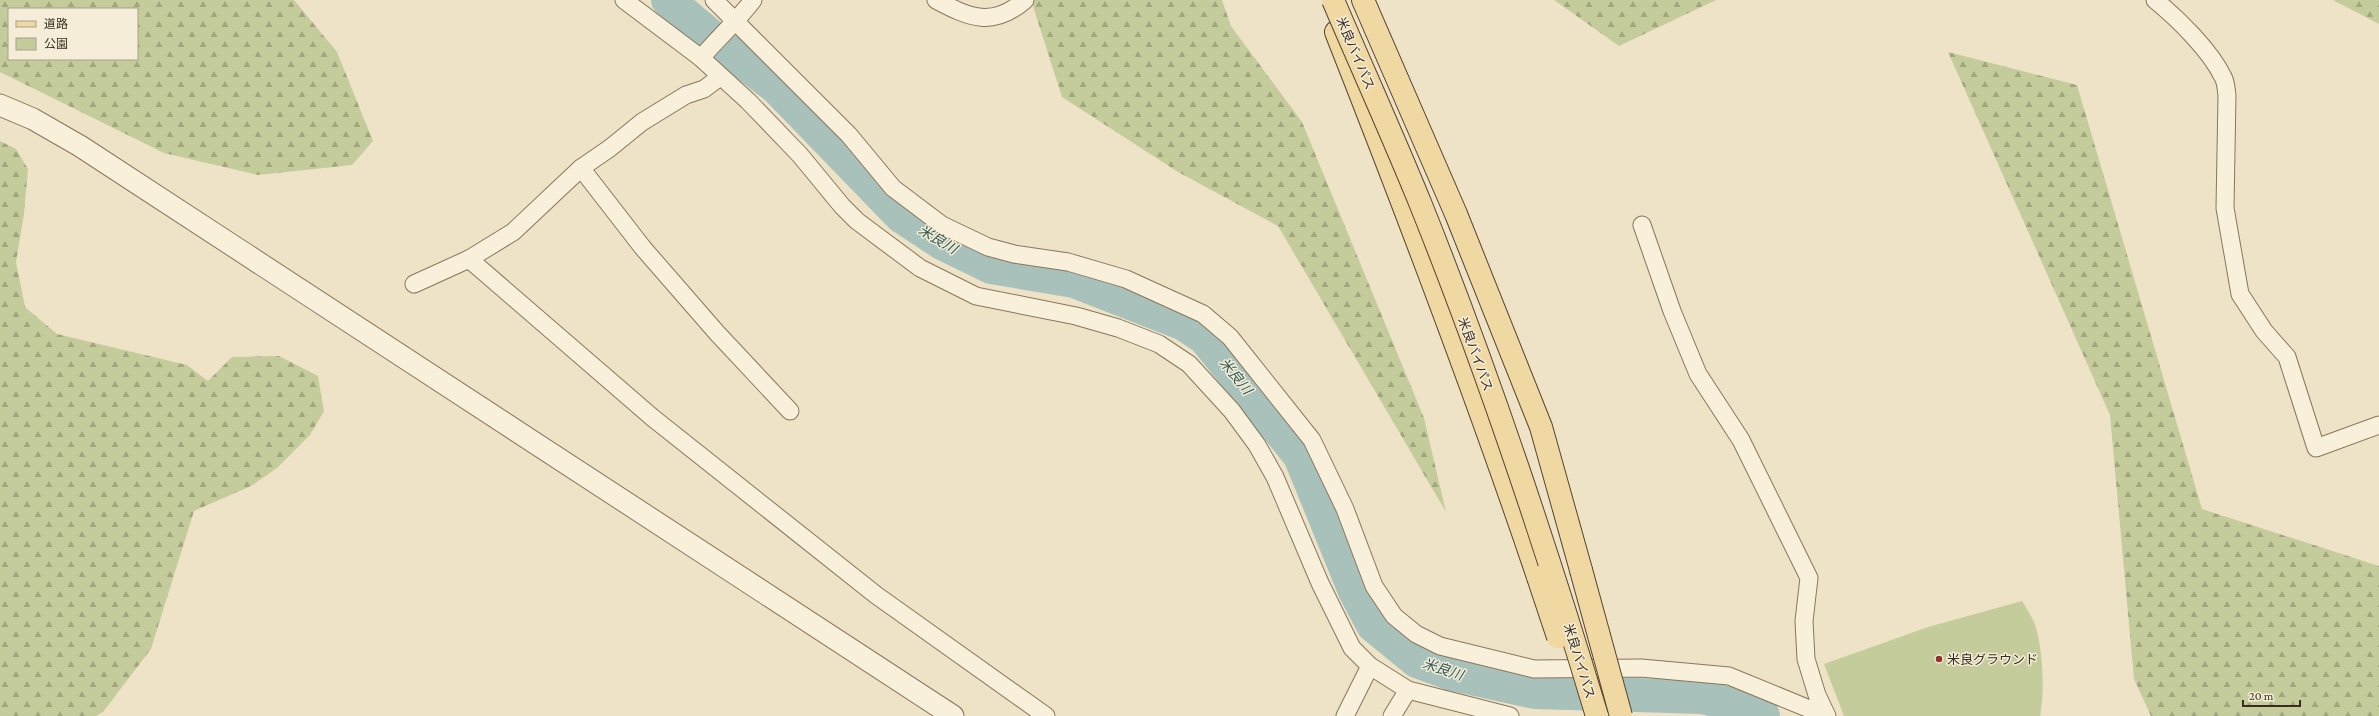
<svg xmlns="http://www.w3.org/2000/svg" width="2379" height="716" viewBox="0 0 2379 716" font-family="'Crimson Pro','Noto Sans JP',serif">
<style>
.green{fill:#c5cc9b}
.forest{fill:url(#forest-firs);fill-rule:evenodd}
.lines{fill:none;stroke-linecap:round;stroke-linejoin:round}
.river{stroke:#a8c2bb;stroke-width:34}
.minor-casing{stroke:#89755d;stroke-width:19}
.tertiary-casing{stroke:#89755d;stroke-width:23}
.primary-casing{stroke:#574331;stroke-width:24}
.minor{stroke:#f8f0db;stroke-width:17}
.tertiary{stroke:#f8f0db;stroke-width:21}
.primary{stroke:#efd8a1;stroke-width:22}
.primary-bridge-casing{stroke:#574331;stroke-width:24;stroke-linecap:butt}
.primary-bridge{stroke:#efd8a1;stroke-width:22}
.poi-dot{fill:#972f2e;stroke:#f5edd7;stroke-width:1.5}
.labels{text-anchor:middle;stroke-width:3;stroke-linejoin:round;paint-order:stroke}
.street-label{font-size:13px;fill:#3a2d20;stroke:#f5edd7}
.poi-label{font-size:13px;fill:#3a2d20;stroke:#f5edd7;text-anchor:start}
.water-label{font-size:14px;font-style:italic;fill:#305957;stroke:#f5edd7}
</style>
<defs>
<pattern id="forest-firs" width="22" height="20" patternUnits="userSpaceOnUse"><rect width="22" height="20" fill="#c5cc9b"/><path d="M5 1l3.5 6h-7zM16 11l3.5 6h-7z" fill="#a1a67e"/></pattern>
</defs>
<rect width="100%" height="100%" fill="#eee3c7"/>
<path class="green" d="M2022 601C2026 608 2032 616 2035 625 2043 648 2045 692 2040 716H1844L1824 664 1928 627Z"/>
<g class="forest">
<path d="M0 0H294L337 52 373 141 352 165 258 175 164 153 0 72ZM9 9H137V59H9Z"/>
<path d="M1031 0H1222L1231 26 1302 122 1424 418 1446 512 1278 226 1178 172 1062 97Z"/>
<path d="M1554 0H1716L1619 46Z"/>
<path d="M2333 0H2379V24Z"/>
<path d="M1948 52 2077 85 2202 509 2379 566V716H2151L2134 679 2110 415Z"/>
<path d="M0 141 16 149 28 169 24 214 16 262 25 307 57 334 187 365 208 381 232 357 279 356 318 376 324 411 310 435 277 468 251 486 194 511 151 649 103 712 96 716H0Z"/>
</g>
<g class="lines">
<path class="river" d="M668 0 725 48 776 87 901 216 942 243 991 267 1074 281 1184 324 1205 338 1300 456 1355 591 1373 625 1417 661 1452 674 1535 692 1702 697 1740 706 1763 716"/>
<defs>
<g id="minor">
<path d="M624 0 701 58 748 101 800 155 842 206 857 221 920 268 976 296 1076 316 1118 328 1159 344 1189 364 1232 411 1257 445 1275 477 1320 583 1352 648 1370 666 1408 690 1510 716"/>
<path d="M714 0 849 135 893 188 942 225 988 247 1014 254 1068 262 1126 279 1203 314 1230 337 1312 440 1345 509 1374 586 1394 616 1416 634 1440 646 1534 669 1641 668 1729 676 1807 708 1825 713"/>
<path d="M936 0C970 18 993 28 1025 0"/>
<path d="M2155 0C2178 19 2210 50 2223 77 2226 82 2226 89 2227 95L2225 208 2240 294 2264 331 2287 357 2316 448 2379 425"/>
<path d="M701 58C718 38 737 21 753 0"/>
<path d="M581 168 643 248 717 333 790 411"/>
<path d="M1642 225 1672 311 1698 374 1741 440 1809 578 1804 621 1806 659 1817 695 1827 716"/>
<path d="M469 259 653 418 876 595 1046 716"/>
<path d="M414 284 469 259 513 232 581 168 610 148 642 122 686 95 704 89 720 77"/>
<path d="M1345 716 1370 666"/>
<path d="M1392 716 1408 690"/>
</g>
<path id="tertiary" d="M0 105 33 119 80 146 953 716"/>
<g id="primary">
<path d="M1363 0 1456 214 1541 427 1581 570"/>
<path d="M1336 32C1407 212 1476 393 1538 577"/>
</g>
</defs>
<use href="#minor" class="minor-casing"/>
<use href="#tertiary" class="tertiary-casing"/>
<use href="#primary" class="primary-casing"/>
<use href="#minor" class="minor"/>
<use href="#tertiary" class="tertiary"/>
<use href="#primary" class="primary"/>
<defs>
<g id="primary-bridge">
<path d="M1333 0C1362 68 1393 136 1421 205 1488 372 1545 543 1597 716"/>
<path d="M1581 570 1621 716"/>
<path d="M1538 577 1558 637"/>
</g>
</defs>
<use href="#primary-bridge" class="primary-bridge-casing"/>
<use href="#primary-bridge" class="primary-bridge"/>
</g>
<circle class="poi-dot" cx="1939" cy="659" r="4"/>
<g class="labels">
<g class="street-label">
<text transform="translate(1356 53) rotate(67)" y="5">米良バイパス</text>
<text transform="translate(1476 354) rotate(70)" y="5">米良バイパス</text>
<text transform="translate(1580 661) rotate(73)" y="5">米良バイパス</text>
</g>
<g class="poi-label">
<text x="1947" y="664">米良グラウンド</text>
</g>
<g class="water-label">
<text transform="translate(938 239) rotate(31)" y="5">米良川</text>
<text transform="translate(1236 376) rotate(51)" y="5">米良川</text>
<text transform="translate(1443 669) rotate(18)" y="5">米良川</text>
</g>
</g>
<rect x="8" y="8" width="130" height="52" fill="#f5edd7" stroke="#aaa08e"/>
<rect x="16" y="21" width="20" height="6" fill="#efd8a1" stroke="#aaa08e"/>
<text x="44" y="28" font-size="12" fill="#3a2d20">道路</text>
<rect x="16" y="38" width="20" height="12" fill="#c5cc9b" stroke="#aaa08e"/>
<text x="44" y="48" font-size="12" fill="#3a2d20">公園</text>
<path d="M2243 700v6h57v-6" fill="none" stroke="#3a2d20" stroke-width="2"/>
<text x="2249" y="700" font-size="12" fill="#3a2d20" stroke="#f5edd7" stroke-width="3" paint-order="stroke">20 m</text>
</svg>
